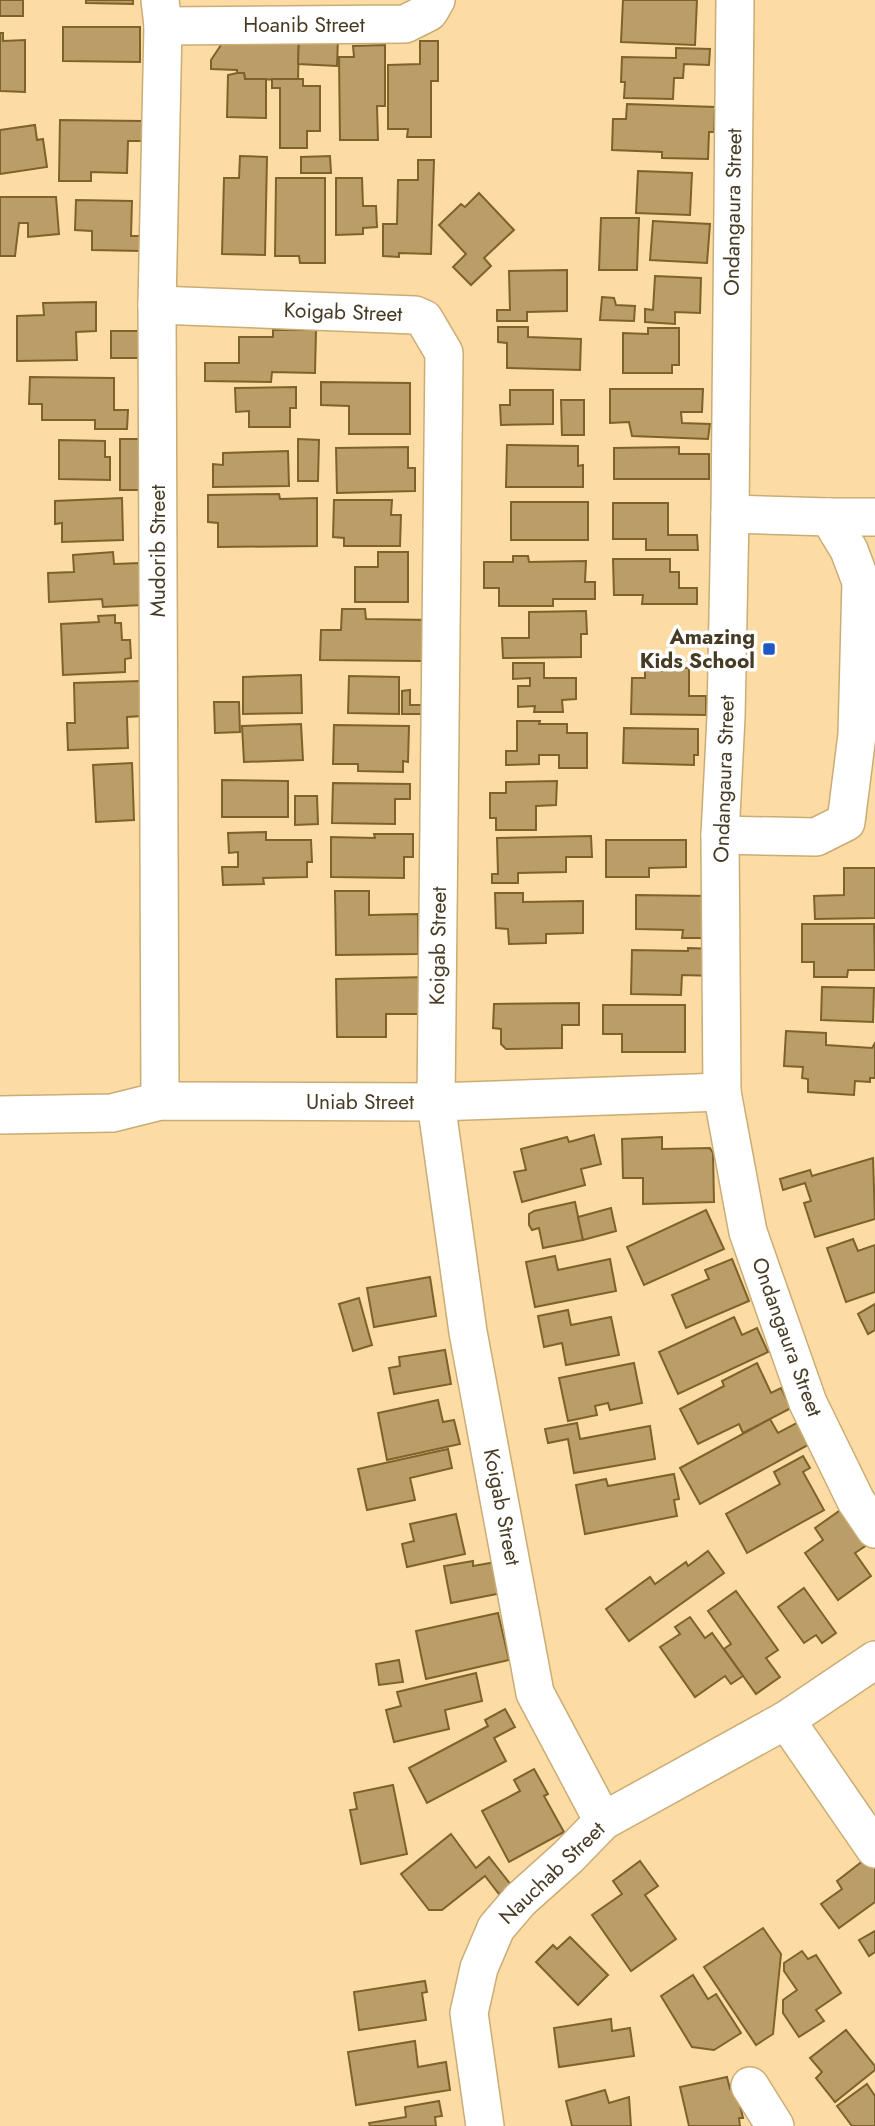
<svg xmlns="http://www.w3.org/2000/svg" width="875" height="2126" viewBox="0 0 875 2126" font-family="Jost,sans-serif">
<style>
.building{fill:#bb9d67;stroke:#7e622c;stroke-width:2}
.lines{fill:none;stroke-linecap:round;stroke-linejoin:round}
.minor-casing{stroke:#caac75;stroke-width:40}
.minor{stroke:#fff;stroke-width:37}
.poi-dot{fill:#1e58c4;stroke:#fff;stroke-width:2.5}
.labels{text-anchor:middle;stroke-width:7;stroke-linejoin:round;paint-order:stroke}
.street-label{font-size:21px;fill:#473b24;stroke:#fff}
.poi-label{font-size:21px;font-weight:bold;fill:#473b24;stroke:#fff;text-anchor:end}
</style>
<rect width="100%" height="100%" fill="#fcdca4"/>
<g class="building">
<rect x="0" y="0" width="23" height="16"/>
<path d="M86 0H133V4L86 3Z"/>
<path d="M623 0H697L695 45 621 42Z"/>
<path d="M63 27H140V62L63 61Z"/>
<path d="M0 33H3V41L25 40V92L0 91Z"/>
<path d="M227 36H299L298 80 245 79 244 73H237V70L211 69V60Z"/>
<path d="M299 36 338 38 337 66 298 64Z"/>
<path d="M420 41H438V81H431V137H407L408 129H388V65L420 64Z"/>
<path d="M385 45V106H377L378 140H340L339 57H354L353 46Z"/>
<path d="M676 48 710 49 709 65 684 64 683 78H674L673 99 624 98 625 82H621L622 57 676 58Z"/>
<path d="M237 73H244L245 79H266V118L227 117 228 75Z"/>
<path d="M272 79H303V86H320V131H307V148H280V88H272Z"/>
<path d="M627 104 715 107 714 132H709L708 159 662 158V152L612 150 613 119H626Z"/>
<path d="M60 120 142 121V141H128L127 173 91 172V181H59Z"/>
<path d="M35 125 37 140 43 139 47 167 0 174V130Z"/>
<path d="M240 156 267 157 265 255 222 254 224 178H239Z"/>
<path d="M330 156 331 173H301V157Z"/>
<path d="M418 160H434L431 254 399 253V257L383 256V224H397L398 180H418Z"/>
<path d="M638 171 692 173 690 215 636 213Z"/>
<path d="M276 178H325V263H300L299 256H275Z"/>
<path d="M336 178H362L363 206H376L377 227 363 228V234L336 235Z"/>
<path d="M479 193 514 230 484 258 491 266 471 285 453 267 466 254 439 225 461 204 465 207Z"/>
<path d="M0 197H56L59 234 28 237V223H19L15 256H0Z"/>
<path d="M76 200 132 201 131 236H141V251L92 250V231L75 230Z"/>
<path d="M601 218H639L637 270H599Z"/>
<path d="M653 221 710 224 707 263 650 260Z"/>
<path d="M567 270V311L527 312V321H497V310H510L509 271Z"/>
<path d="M655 276 701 278 700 313 675 312V324L645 322V309L653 310Z"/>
<path d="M602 297 614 298 616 305 635 306 634 321 600 320Z"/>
<path d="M96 302V331L76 332 77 360 17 361V316L44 315 43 303Z"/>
<path d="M498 327H528V337L581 339 580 370 507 368V343L498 342Z"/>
<path d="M648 328H679V365H672V373H623V333L648 334Z"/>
<path d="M273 330H316L315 373 272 372 271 382 205 381V363H239V337H273Z"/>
<path d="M111 331H143L144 358H111Z"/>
<path d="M30 377 114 378V410H128L127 429H95V420H42V404H29Z"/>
<path d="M321 382 410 383V434H349V406L321 405Z"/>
<path d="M296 387V408H290V427H249V411L236 412 235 388Z"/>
<path d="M610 389H703L702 412H681L682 423 710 424 708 439 632 436 629 422 610 423Z"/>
<path d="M510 390H553V424L501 425 500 405H510Z"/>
<path d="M561 400H584V435H562Z"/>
<path d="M120 439H143L155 490H120Z"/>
<path d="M298 439 319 440 318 481H298Z"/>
<path d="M59 440 105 441V457H110V480L59 479Z"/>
<path d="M507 445 578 446V466L583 465V487H506Z"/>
<path d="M408 447V468H415V491L337 493 336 448Z"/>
<path d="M679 447V454H709V479H614V448Z"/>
<path d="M288 451 289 486 213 487V464L223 465V453Z"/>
<path d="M279 494 280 499 317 498V546L218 547V523L208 522V495Z"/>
<path d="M122 498 123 540 62 542V523L55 524V501Z"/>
<path d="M334 500H392L391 515H401L400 546H344V538L333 537Z"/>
<rect x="511" y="502" width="77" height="38"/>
<path d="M613 503H668V535H697L698 550H646V539H613Z"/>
<path d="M113 552 114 564 140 563 142 605 103 607 102 599 49 602 48 573 74 572 73 555Z"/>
<path d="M378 552H408V602H355V567H378Z"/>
<path d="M513 556H528L529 562 586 561 585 582H595V599H553V606H499V588H484V562H513Z"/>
<path d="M613 559H670V572H679V588H697V604H642L643 595H614Z"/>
<path d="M342 609H365L366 619 432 620 423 661 320 660 321 630H341Z"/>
<path d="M586 611 587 634H581V657L503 658 502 638H529V612Z"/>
<path d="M115 615V623H121L122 640H130L131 658 125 659V672L63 675 61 624 99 622 98 616Z"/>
<path d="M513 663H544V678H576V699L562 700 563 712H534L535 706 518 707V686H530V678L513 679Z"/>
<path d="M645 667 689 668V696H706V715L631 714 632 678H645Z"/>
<path d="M301 675 302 713 243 714V677Z"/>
<path d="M349 676 399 677V714L348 713Z"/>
<path d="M140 681 141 716 127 717 128 748 68 750 67 723H75L74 683Z"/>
<path d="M410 690V705H429V714H402V691Z"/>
<path d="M214 702H239L240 732 215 733Z"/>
<path d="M517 721H540L539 724H567V733H587V768H559V755H539V764L506 765V751H517Z"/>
<path d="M301 724 303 760 244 762 242 726Z"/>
<path d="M334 725 409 726 408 762 403 761V772L358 771V764H333Z"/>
<path d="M624 728 698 729V755H694V765L623 763Z"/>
<path d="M132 763 134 820 96 822 93 765Z"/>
<path d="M222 780 288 781V817H222Z"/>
<path d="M557 781 556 805 536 806V830H496V818H490V793H506V782Z"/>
<path d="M333 783 410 784V799H395V824L332 823Z"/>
<path d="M295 796H317L318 824 295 825Z"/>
<path d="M266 832V840H311L312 862H307V877L263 878 264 884 223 885 222 867H238V852L229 853 228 833Z"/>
<path d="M374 834H413V857H404V878L331 877V837L375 838Z"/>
<path d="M591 836 592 857H566V872L518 873V883H492V874H498L497 838Z"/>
<path d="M606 840H686V867L649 868V877H606Z"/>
<path d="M844 868H875V918L815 919 814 896 844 895Z"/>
<path d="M335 891H369V915L418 914V954L336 955Z"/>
<path d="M495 893H523V902L583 901V933L546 934V943L509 944 508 929 496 928Z"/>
<path d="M636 895 710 896 709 938H682L683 930 636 929Z"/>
<path d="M802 924H874L875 970H848L847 977H814V962H802Z"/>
<path d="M688 948 715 949 714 976 682 975 681 995 631 994 632 950 688 951Z"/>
<path d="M428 977V1014H386V1037H337L336 979Z"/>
<path d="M822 987 874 988 873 1022 821 1020Z"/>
<path d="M579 1003V1025H562V1048L506 1049 501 1044V1029L493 1028 494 1004Z"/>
<path d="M603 1005H685V1052H622V1034H603Z"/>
<path d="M786 1031 826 1033V1045L872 1048 875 1043V1078H870V1082L855 1081 854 1095 808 1092V1079L802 1078 803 1067 784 1066Z"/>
<path d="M594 1135 601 1164 581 1169 585 1185 522 1202 514 1172 526 1170 521 1149 567 1137 569 1142Z"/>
<path d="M662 1137V1149L710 1148 713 1153 714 1202 643 1204V1178H623L622 1139Z"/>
<path d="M873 1158 875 1219 815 1237 804 1203 811 1201 805 1183 783 1190 780 1179 810 1170 812 1176Z"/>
<path d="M575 1202 583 1240 543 1248 539 1228 532 1230 529 1225V1214L534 1211Z"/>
<path d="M611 1208 616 1231 583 1240 578 1217Z"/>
<path d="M706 1210 724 1249 644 1285 627 1247Z"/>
<path d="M853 1239 858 1251 875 1245V1292L846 1302 827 1248Z"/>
<path d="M555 1256 558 1270 610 1259 616 1291 535 1307 526 1262Z"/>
<path d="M732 1259 749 1301 686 1328 672 1295 709 1279 705 1270Z"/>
<path d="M430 1277 436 1316 374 1327 367 1288Z"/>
<path d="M359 1298 372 1345 353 1351 339 1304Z"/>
<path d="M875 1304V1330L868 1334 858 1314Z"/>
<path d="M568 1310 571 1325 611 1317 619 1355 566 1365 562 1343 544 1347 538 1316Z"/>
<path d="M734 1317 742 1335 757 1328 768 1352 678 1394 659 1352Z"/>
<path d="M445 1350 451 1384 394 1394 389 1368 400 1366 399 1357Z"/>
<path d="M634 1363 642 1403 610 1410 608 1403 595 1406 597 1415 568 1421 559 1378Z"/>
<path d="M757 1363 771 1393 781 1388 791 1408 743 1433 739 1424 698 1444 680 1409 724 1386 722 1381Z"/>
<path d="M438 1400 443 1422 454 1420 460 1444 387 1460 378 1413Z"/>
<path d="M806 1418 817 1440 700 1504 680 1468 770 1419 778 1433Z"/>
<path d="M577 1423 580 1439 650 1426 655 1459 574 1473 568 1439 548 1443 545 1429Z"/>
<path d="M448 1449 452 1468 410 1478 415 1500 367 1510 358 1469Z"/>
<path d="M803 1456 810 1468 803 1472 824 1510 747 1553 726 1514 780 1484 774 1472Z"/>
<path d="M674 1474 679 1499 674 1500 677 1516 585 1534 576 1485 606 1479 608 1486Z"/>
<path d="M842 1509 867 1545 855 1553 871 1576 838 1600 805 1553 823 1540 815 1528Z"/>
<path d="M456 1514 465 1554 407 1567 402 1544 414 1541 410 1524Z"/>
<path d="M708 1551 724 1573 629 1641 606 1609 650 1577 655 1584 686 1562 688 1566Z"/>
<path d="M473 1561V1566L496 1562 502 1593 451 1603 444 1566Z"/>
<path d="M804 1588 836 1633 822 1643 816 1635 804 1643 778 1607Z"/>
<path d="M736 1591 778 1650 766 1658 780 1677 756 1694 724 1649 731 1644 708 1611Z"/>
<path d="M498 1613 509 1660 426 1679 416 1631Z"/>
<path d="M690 1617 705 1638 712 1633 743 1676 731 1684 725 1676 695 1697 660 1647 680 1634 675 1627Z"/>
<path d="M399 1660 403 1682 379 1685 376 1664Z"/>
<path d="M476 1673 482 1701 445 1710 449 1729 394 1742 386 1710 401 1706 397 1692Z"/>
<path d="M505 1709 515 1727 494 1738 506 1761 427 1803 409 1768 488 1726 485 1720Z"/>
<path d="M534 1769 548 1794 544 1796 564 1832 509 1862 482 1811 520 1791 514 1780Z"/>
<path d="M393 1785 407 1854 361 1864 350 1810 357 1809 354 1793Z"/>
<path d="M451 1834 476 1868 489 1857 511 1885 499 1894 485 1876 442 1910H429L401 1874Z"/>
<path d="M868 1857 875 1866V1902L839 1928 821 1904 842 1889 837 1881Z"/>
<path d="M640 1861 658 1886 645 1895 676 1939 631 1971 592 1915 622 1894 613 1881Z"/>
<path d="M763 1928 781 1954 773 2034 756 2045 704 1967Z"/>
<path d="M875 1931V1952L869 1956 859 1940Z"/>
<path d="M570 1937 608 1975 578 2005 536 1962 553 1945 557 1949Z"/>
<path d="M802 1951 808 1959 816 1955 841 1993 816 2010 824 2021 799 2037 783 2013V2000L797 1990 784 1971V1963Z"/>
<path d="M693 1975 708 1999 716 1994 741 2033 714 2050 692 2047 661 1996Z"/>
<path d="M425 1981 427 1992 422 1993 426 2020 359 2030 354 1992Z"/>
<path d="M611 2019 612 2031 630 2028 634 2056 559 2067 554 2028Z"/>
<path d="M846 2030 875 2066V2070L835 2102 816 2078 822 2072 810 2058Z"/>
<path d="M415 2041 418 2067 446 2062 450 2090 356 2105 348 2052Z"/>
<path d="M727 2077 730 2089 736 2088 743 2118H739L740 2126H689L680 2087Z"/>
<path d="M867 2084 875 2096V2126H852L837 2106Z"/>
<path d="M605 2090 609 2103 629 2097 631 2126H572L566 2101Z"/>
<path d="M439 2101 442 2116 435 2117 436 2126H370L369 2123 406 2117 405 2107Z"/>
</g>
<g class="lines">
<defs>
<g id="minor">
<path d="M160 0 163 26 157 305 160 1101"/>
<path d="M735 0 730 514 726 717 720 835 722 1092 748 1232 808 1403 856 1501 875 1529"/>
<path d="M163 26 405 24 429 12 436 0"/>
<path d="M157 305 415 315 424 319 444 353 436 1102 468 1332 535 1693 603 1821"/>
<path d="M829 517H875"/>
<path d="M720 835 816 837 846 822 857 735 861 582 849 550 829 517 730 514"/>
<path d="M0 1115 112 1113 160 1101 436 1102 722 1092"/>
<path d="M786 1720 875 1849"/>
<path d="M750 2086 775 2126"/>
<path d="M485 2126 469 2013 479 1968 496 1928 520 1900 568 1857 603 1821 786 1720 875 1660"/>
</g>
</defs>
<use href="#minor" class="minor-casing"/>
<use href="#minor" class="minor"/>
</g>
<rect class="poi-dot" x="762" y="642" width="14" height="14" rx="3.5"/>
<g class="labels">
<g class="street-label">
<text x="304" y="32">Hoanib Street</text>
<text transform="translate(733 212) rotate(-89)" y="7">Ondangaura Street</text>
<text transform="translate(343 312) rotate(2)" y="7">Koigab Street</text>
<text transform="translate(158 551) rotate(-90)" y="7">Mudorib Street</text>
<text transform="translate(724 779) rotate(-88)" y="7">Ondangaura Street</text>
<text transform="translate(438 946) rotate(-89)" y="7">Koigab Street</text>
<text x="360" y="1109">Uniab Street</text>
<text transform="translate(787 1337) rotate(70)" y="7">Ondangaura Street</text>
<text transform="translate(502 1507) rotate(79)" y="7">Koigab Street</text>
<text transform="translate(552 1873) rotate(-44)" y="7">Nauchab Street</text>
</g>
<g class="poi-label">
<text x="755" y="644">Amazing<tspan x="755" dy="24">Kids School</tspan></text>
</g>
</g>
</svg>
